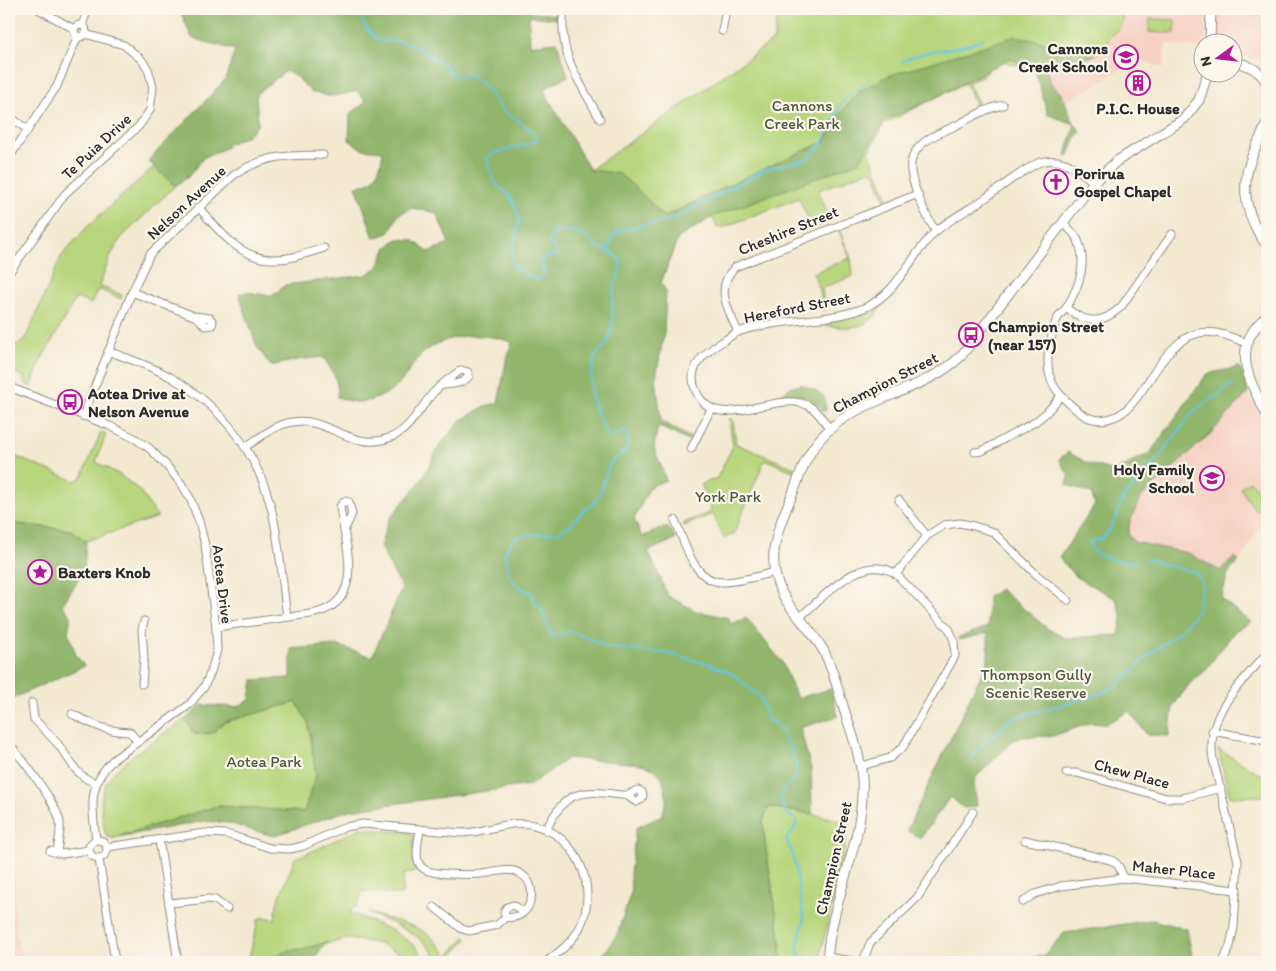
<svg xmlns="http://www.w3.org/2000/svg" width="1276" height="971" viewBox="0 0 1276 971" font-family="Itim,sans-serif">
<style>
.built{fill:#f6d2c4}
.green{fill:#b7d57c;stroke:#718054}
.forest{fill:#91b66c;stroke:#5e704c}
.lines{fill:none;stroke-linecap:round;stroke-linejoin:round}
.stream{stroke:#63c7e0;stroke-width:2}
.minor-casing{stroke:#8f8a7e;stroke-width:9}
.major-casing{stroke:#8f8a7e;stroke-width:11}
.minor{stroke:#fff;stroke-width:7}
.major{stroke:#fff;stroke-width:9}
.labels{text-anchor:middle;stroke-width:4.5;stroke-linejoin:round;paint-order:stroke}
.poi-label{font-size:16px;font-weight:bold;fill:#2b2b2b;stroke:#fbf7ec;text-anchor:start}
.park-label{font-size:16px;fill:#4e563f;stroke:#fbf7ec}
.street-label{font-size:16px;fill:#2b2b2b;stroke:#fbf7ec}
</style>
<rect width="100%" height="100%" fill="#fbf7ec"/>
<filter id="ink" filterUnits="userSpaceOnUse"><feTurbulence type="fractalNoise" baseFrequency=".02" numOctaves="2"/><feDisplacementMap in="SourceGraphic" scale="10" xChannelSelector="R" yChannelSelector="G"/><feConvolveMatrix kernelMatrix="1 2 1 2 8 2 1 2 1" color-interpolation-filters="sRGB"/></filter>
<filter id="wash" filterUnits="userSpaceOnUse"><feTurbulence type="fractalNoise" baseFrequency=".0096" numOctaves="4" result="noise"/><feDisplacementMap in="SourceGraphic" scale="20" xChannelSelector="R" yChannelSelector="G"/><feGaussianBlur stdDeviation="1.12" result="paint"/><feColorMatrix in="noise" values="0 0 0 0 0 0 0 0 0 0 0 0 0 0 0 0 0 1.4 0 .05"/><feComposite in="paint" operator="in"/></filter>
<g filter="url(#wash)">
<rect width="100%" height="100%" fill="#f3e9d1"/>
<g class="built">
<path d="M1123 9H1206V42H1204L1203 48 1177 46 1166 42 1164 68 1138 59 1065 103 1062 95 1050 82 1045 65 1094 55 1101 49 1108 41 1107 40 1121 26Z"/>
<path d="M1215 9H1267V64L1262 63 1244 55 1234 53V42H1217L1214 30Z"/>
<path d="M1248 393 1267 430V472L1257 485 1263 488 1267 494V527L1259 528 1241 560 1239 561 1235 557 1220 571 1188 553 1134 542 1128 535 1130 521 1142 497 1209 435Z"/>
<path d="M9 847 13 852 15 929 23 962H9Z"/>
</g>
<g class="green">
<path d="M778 9H1123L1121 26 1108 39 1109 40C1105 45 1100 52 1095 55 1077 64 1054 59 1035 70L990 58 987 73 968 83 980 106 977 108 965 83 884 124 869 152 888 199 885 200 874 172 870 170 819 190 830 221 812 229 799 198 719 229 712 217 678 238 664 217 637 189 590 170 774 40Z"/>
<path d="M1150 19 1175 20V33L1149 32Z"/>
<path d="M154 167 175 186 121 238 111 255 99 286 122 295 121 299 98 289 91 304 76 298 40 362 31 387 27 385 22 380 25 377 9 370V348L25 340 61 257 68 248 90 224Z"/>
<path d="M839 231H840L851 259 853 276 822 288 825 310 823 311 820 290 813 273 850 258Z"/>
<path d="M882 303C880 307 877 313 874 317 859 333 834 326 816 324L853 317 862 314Z"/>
<path d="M729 419H733L736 444 795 468 793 471 766 460 764 461 734 534 724 538 713 514 684 526V523L710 512 711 508 701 484 717 478 733 446Z"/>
<path d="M101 432 106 434 96 462 120 475 139 490 158 517 86 541 71 530 9 523V458L12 455 75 481 82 477Z"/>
<path d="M1250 481 1267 503 1256 511 1240 488Z"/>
<path d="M296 702 308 722 316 774 304 812 218 806 113 838 106 836C102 819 98 799 106 783 115 764 167 732 186 719L194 734 212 733 225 722Z"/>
<path d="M1218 749 1267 778V796L1230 797Z"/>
<path d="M768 807 812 814 850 823 821 952V962H782L781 944 765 843 763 822Z"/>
<path d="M360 828 410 833 414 837 412 861 417 870 412 873 404 874 402 895 362 891 358 905 349 912 393 931 415 946 426 962H418L377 943 347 939 305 949 289 950 265 962H248L258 920 263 917 275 919 277 903 295 858C318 850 338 838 360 828Z"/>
<path d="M367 912C385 919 411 923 426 933 435 938 441 948 448 956L465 937 467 939 450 958 451 962H438C426 933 393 925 367 912Z"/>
</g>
<g class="forest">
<path d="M179 9H530V12L557 15V19L529 16 530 45 557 42 568 76 543 89 590 170 618 173 637 189 664 217 754 173 826 141 836 118 860 91 888 76 1016 36 1094 55 1045 65 1050 82 1062 95 1073 121 1081 132 1077 135 1068 157 1066 155 1075 124 1048 115 1035 70 1044 65 1018 62 1010 58 927 102 885 120 859 162 712 217 678 238 661 283 666 291 664 333 656 377 661 421 691 438 688 441 658 426 654 448 666 480 650 487 634 519 642 537 666 526 672 532 676 539 648 551 668 596 696 611 729 618 730 624 746 618 782 662 797 698 831 689 838 716 800 728 811 769 812 814 768 807 763 822 765 843 781 944 782 962H598L617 935 631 892 630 874 636 828 662 816 667 799 662 777 654 769 641 764 568 758 530 785 349 810 273 836 228 823 205 821 113 838 218 806 304 812 316 774 308 722 296 702 225 722 212 733 194 734 186 719 202 705 237 707 250 700 253 680 291 678V649L336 645 372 657 402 588 380 547 388 521 422 479 440 445 461 420 485 406 498 403 506 362 512 342C481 332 447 332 421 355 413 363 408 374 400 383 390 394 371 403 355 402 349 402 342 398 337 397 340 382 332 370 323 357L297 360 271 366 257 347 239 294 247 292 272 296 285 285 366 275 378 267 387 247 397 239 413 240 428 252 449 243 436 213 412 208 398 215 389 233 374 238 356 186C360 185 365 185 368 183 378 178 382 161 383 151L362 149 349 140 350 114 366 102 357 91C349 93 340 95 332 96 325 97 320 92 312 93L298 78 286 71 256 94 258 125 248 135 226 145 227 147 203 158 188 177 175 186 148 161 225 80 235 50 192 38Z"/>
<path d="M1239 367 1246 382 1248 393 1209 435 1142 496 1130 521 1128 535 1134 542 1188 553 1220 571 1235 557 1239 561 1228 573 1221 599 1251 622 1235 631 1204 672 1192 681 1173 706 1169 736 1147 735 1129 711 1106 724 1090 723 1053 736 1021 737 1014 740 976 777 974 783 977 806 964 808 950 797 920 839 907 830 988 660V633L959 640V637L988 627V597L1000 589 1048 629 1065 638 1119 635 1122 618 1116 599 1076 577 1059 558 1095 505 1091 493 1067 485 1069 476 1059 459 1068 452 1089 464 1115 471 1150 453 1207 374Z"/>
<path d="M800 384 815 390 824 397 826 410 824 412C811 394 800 394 779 397L792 386H800Z"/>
<path d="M9 523 71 530 86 541 84 571 62 605 71 616 68 632 76 655 84 666 9 700Z"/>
<path d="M1152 920 1187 929 1192 956 1178 962H977L978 961 1043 956 1064 933Z"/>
<path d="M327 942 312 962H265L289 950 305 949Z"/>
</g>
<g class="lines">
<g class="stream">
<path d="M359 9 365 26 374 37 381 41H401L413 45 428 54 435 60 445 64 450 74 458 78 467 73C475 78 483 82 489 91 494 98 498 107 506 113 520 124 526 122 537 138L533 142 489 155 486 158 495 183 510 196 519 215V222L513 250V267L535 279H541L544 272 541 260 554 255 556 249 549 243C554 224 575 229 588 238 591 240 593 244 596 246 609 254 613 247 621 264 620 273 617 280 614 290 610 307 616 326 607 343 605 347 599 350 597 354 592 363 589 382 591 392 593 407 602 422 607 436L612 437 626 430 628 444 626 450 610 463 599 495 593 504 585 509 569 526 559 532 518 536 511 542 504 554 509 566 507 571C512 584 520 587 531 593L535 604 540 606C545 615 547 625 551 635L558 636 570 631 595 641 608 648 665 653 709 664 731 673 760 696 767 720 775 723 782 731 791 750 796 763V779L786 786 780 797 785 812 797 821C796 829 789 833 786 840L793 854 804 919 797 948 803 962"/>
<path d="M903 61C928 47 959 52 984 38"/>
<path d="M609 250C609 241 613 234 621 230L671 220 765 169 804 160C832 143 827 121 845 100 851 92 861 86 870 81"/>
<path d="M1137 561C1121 564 1108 558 1093 552L1090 542 1094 540H1100L1108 532 1117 516 1123 498 1156 461 1194 411 1234 383"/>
<path d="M970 760 983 744 1013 718 1098 695 1119 684 1149 655 1179 632 1194 615 1198 610 1202 583 1197 574 1188 570 1162 564 1149 559 1145 560"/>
</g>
</g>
</g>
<g filter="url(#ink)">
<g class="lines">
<defs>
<g id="minor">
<path d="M38 9 74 29"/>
<path d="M564 9C557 55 580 81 600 119"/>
<path d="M82 25 88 9"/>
<circle cx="80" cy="31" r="6"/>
<path d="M722 31 726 9"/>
<path d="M9 116 28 130"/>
<path d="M9 158 57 86 78 36"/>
<path d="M198 207C218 229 239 259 272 259 289 260 308 253 324 248"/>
<path d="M1063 223C1069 229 1077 235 1079 243 1087 265 1078 289 1066 308 1063 312 1059 315 1057 319 1053 328 1051 339 1049 349 1044 380 1056 393 1079 412 1093 424 1114 421 1127 409 1150 387 1165 340 1199 333 1215 330 1232 337 1246 343"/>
<path d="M936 231C927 219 908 178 911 163 912 157 916 150 920 146 929 136 945 131 957 125 972 117 987 108 1003 105"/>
<path d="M9 273 65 194 139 126 150 110 153 87 148 69 141 59 124 45 85 34"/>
<path d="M132 292 194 316 210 318 213 322 212 325 205 326 199 319 194 316"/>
<path d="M1066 308C1086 324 1101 325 1121 307L1172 234"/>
<path d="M738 332C728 309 714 288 735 267L918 194"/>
<path d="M108 351C129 359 152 366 172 378 221 406 257 452 271 507 280 543 282 581 287 617"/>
<path d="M9 387 110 426 134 438 149 448 165 464 181 483 190 498 199 521 205 545 216 627 217 650 211 672 204 687 189 705 114 759C87 784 92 807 96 840"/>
<path d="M83 416 132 292 150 254 234 175C264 155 288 155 323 155"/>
<path d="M829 428C824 421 818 411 809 406 776 388 718 436 697 393 684 368 705 352 725 340 730 337 735 333 741 331 781 318 825 323 864 308 899 293 910 255 936 231 949 220 966 211 980 202 999 189 1019 172 1040 162 1064 156 1076 169 1094 182"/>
<path d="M245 447C260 438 275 424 293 422 327 416 352 452 389 438 410 431 420 407 434 392 442 383 451 377 461 370L468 372 469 376C462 386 450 383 440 386"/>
<path d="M691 449 711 409"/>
<path d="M975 452 982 451 1035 422 1046 413 1061 396"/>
<path d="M899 500 927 536"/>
<path d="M675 520C685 542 693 584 725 582 742 581 759 576 775 572"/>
<path d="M896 574 927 536 944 525 960 523 974 526 993 532 1038 576 1068 600"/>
<path d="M800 617C825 596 862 551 896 574L949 629 954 640 955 656 903 747 890 758 861 766"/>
<path d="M216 627 311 614C368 604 345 545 340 507L342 503 345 501 349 502 352 514 344 531"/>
<path d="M142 684 144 658 142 630 144 621"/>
<path d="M32 703 34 719 58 744 76 770 85 778 95 783"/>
<path d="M72 714C94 725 104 731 130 732L138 742"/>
<path d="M1212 731 1267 741"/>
<path d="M9 744C22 758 57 804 60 822 61 832 58 843 57 853"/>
<path d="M1066 773H1077L1166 798H1182L1221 788"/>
<path d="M420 829C419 840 412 862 424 869 432 875 470 875 481 874 493 873 508 867 519 873 542 884 531 922 506 917L504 912 507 907 513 905 524 912"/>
<path d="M546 830C560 802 570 790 603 793 610 793 620 796 627 795 631 794 634 791 638 790L642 792 643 796 641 800 636 802 626 795"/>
<circle cx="98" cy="849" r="9"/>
<path d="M159 840 178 962"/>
<path d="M1025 840 1111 860C1119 864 1121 870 1123 878"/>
<path d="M107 847 205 833 225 834 236 837 270 848 290 849 303 846 345 827 363 824 462 833C487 833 508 819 534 825 578 836 599 887 580 927 573 942 559 952 546 962"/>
<path d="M50 851 62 854 89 850"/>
<path d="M99 859 115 962"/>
<path d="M1023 902 1035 894 1061 886 1123 878 1237 890"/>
<path d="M169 903 209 899 215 900 227 909"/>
<path d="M434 907 462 929 469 931 497 925 506 917"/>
<path d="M827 957 859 962"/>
<path d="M863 962 870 943 917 898 973 812"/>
<path d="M1223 962 1230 946 1234 927 1238 861 1213 759C1205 713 1240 685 1267 653"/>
</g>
<g id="major">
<path d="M1210 42 1211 9"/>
<path d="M1234 62C1247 64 1262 71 1267 84"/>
<path d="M1267 123C1262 136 1254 149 1250 162 1239 193 1249 221 1267 246"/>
<path d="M1267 316C1229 347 1249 380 1267 415"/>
<path d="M827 962C830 900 866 840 862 778 860 754 851 731 844 709 837 688 833 667 822 648 813 633 801 621 790 606 761 567 776 532 793 493 800 474 807 454 820 439 856 396 921 395 961 356L1094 182 1117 161 1184 119 1199 100 1208 72"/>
</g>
</defs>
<use href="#minor" class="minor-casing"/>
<use href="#major" class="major-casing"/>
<use href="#minor" class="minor"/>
<use href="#major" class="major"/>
</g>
</g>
<defs>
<symbol id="school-ring" viewBox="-11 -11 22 22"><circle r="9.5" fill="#fbf7ec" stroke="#b5179e" stroke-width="1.5"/><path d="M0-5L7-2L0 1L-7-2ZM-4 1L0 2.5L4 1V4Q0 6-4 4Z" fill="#b5179e"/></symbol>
<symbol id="building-ring" viewBox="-11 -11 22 22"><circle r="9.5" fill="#fbf7ec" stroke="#b5179e" stroke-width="1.5"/><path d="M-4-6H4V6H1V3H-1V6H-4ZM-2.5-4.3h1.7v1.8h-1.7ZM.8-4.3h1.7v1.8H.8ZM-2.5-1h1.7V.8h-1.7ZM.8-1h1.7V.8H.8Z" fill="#b5179e"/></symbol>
<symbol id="church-ring" viewBox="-11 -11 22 22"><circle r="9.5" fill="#fbf7ec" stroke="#b5179e" stroke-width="1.5"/><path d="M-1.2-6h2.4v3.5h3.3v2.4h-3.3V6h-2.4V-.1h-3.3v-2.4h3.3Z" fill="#b5179e"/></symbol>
<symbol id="bus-ring" viewBox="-11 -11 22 22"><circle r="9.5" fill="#fbf7ec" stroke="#b5179e" stroke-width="1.5"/><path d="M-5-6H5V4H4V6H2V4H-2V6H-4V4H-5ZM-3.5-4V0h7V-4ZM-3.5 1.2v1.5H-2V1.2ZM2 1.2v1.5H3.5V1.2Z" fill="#b5179e"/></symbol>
<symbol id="sight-ring" viewBox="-11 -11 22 22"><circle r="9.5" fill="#fbf7ec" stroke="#b5179e" stroke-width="1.5"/><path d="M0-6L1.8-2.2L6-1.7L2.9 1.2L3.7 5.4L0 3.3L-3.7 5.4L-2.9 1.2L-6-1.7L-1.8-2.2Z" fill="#b5179e"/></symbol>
</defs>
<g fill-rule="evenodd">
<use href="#school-ring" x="1112" y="43" width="28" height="28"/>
<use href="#building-ring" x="1124" y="69" width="28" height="28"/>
<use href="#church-ring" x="1042" y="168" width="28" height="28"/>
<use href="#bus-ring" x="957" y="321" width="28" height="28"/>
<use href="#bus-ring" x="56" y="388" width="28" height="28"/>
<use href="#school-ring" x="1198" y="464" width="28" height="28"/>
<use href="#sight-ring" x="26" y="558" width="28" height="28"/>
</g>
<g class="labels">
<g class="poi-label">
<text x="1108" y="54" text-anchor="end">Cannons<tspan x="1108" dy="18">Creek School</tspan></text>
<text x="1138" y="114" text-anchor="middle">P.I.C. House</text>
<text x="1074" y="179">Porirua<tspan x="1074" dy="18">Gospel Chapel</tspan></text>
<text x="988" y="332">Champion Street<tspan x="988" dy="18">(near 157)</tspan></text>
<text x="88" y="399">Aotea Drive at<tspan x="88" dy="18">Nelson Avenue</tspan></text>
<text x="1194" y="475" text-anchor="end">Holy Family<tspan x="1194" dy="18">School</tspan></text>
<text x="58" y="578">Baxters Knob</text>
</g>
<g class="park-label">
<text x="802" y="111">Cannons<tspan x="802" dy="18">Creek Park</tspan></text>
<text x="728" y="502">York Park</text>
<text x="1036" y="680">Thompson Gully<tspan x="1036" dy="18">Scenic Reserve</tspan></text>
<text x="264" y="767">Aotea Park</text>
</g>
<g class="street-label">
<text transform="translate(96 146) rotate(-43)" y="6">Te Puia Drive</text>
<text transform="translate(186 202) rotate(-43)" y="6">Nelson Avenue</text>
<text transform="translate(788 230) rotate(-22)" y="6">Cheshire Street</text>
<text transform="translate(797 307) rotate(-11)" y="6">Hereford Street</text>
<text transform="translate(885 382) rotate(-27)" y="6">Champion Street</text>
<text transform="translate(223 584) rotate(83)" y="6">Aotea Drive</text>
<text transform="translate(1132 773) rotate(15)" y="6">Chew Place</text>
<text transform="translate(833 858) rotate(-77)" y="6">Champion Street</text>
<text transform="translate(1174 869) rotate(6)" y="6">Maher Place</text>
</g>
</g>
<rect width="1276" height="971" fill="none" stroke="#fbf7ec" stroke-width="30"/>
<g transform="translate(1218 58) rotate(255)"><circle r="24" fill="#fbf7ec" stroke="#a8a59f"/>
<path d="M0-4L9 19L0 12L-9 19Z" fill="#b5179e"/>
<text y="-8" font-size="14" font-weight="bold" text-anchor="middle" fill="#2b2b2b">N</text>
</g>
</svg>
